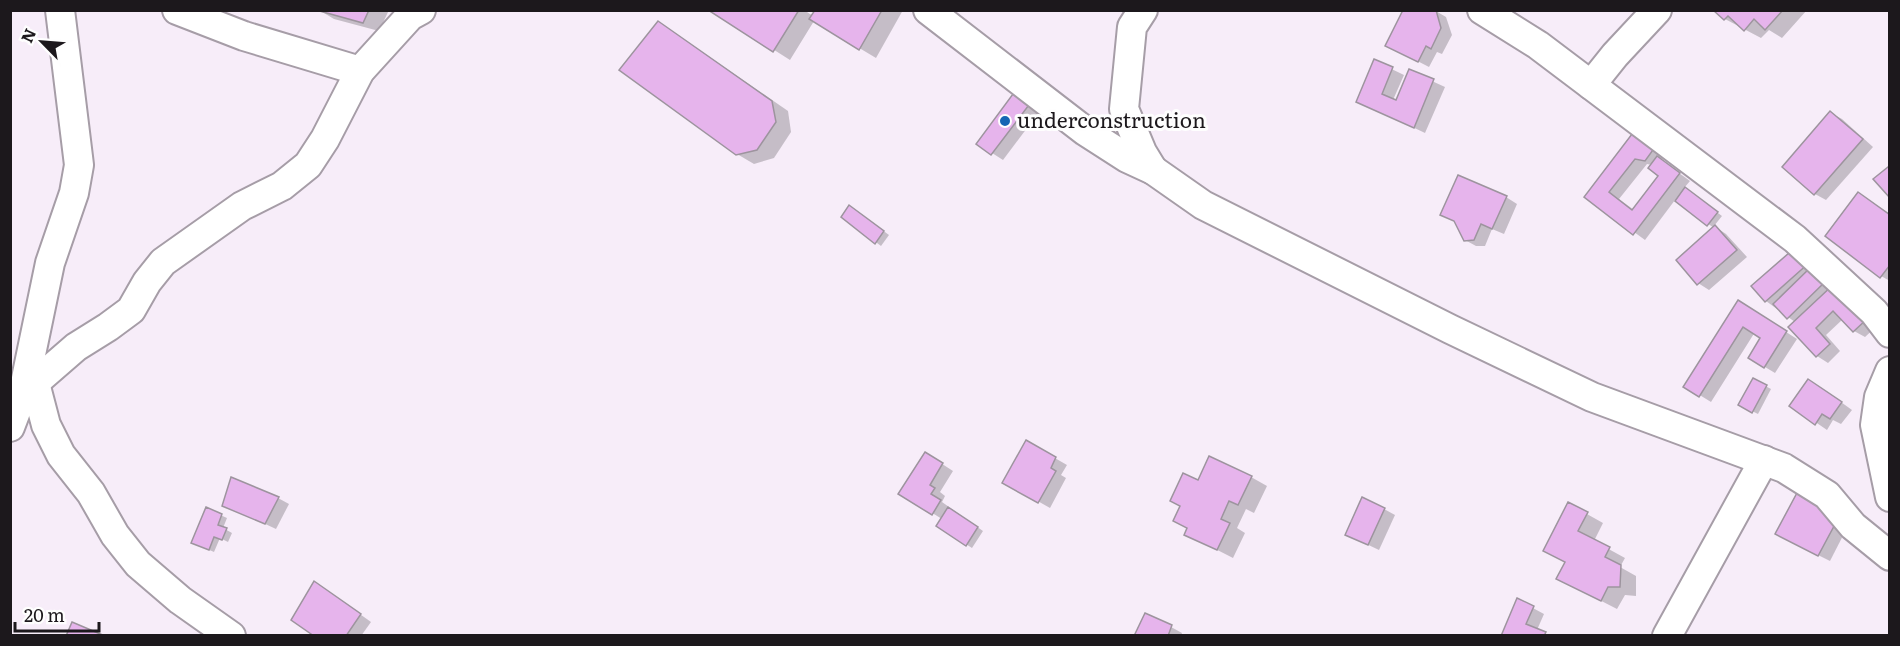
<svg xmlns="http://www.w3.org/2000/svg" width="1900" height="646" viewBox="0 0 1900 646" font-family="Literata,serif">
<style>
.shadow{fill:#0003;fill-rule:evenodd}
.building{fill:#e6b4ec;stroke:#9d949e;stroke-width:1.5}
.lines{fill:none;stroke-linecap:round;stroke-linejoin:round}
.street-casing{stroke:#a69da7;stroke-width:32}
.street{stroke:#fff;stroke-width:28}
.poi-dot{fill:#1566b4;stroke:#fefefe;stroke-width:2}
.labels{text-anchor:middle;stroke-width:6;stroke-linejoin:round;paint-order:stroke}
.poi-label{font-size:21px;fill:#1c181c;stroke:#fefefe;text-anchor:start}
</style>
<rect width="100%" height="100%" fill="#f7edf9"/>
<g class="shadow">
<path d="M319 10H389L379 31 334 19Z"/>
<path d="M711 10H804L813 16 817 10H903L876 58 814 21 790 60Z"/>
<path d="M1434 10 1446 17 1452 35 1442 54 1437 52 1429 67 1398 51Z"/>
<path d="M1716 10H1807L1782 38 1769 30 1761 38 1725 19Z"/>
<path d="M659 22 788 111 791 132 774 158 754 164 737 154Z"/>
<path d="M1375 61 1404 75 1393 100 1396 102 1410 71 1445 87 1425 133 1358 101Z"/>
<path d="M1019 88 1045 104 1003 160 978 144Z"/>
<path d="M1831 113 1842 119 1873 147 1826 200 1815 194Z"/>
<path d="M1632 136 1663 157 1661 160 1690 181 1684 188 1722 216 1714 226 1726 234 1747 257 1709 290 1698 283 1714 228 1675 200 1645 240 1586 197ZM1647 164 1652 165 1661 175 1634 210 1619 199Z"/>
<path d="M1859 194 1890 214V281L1881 276Z"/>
<path d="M1506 197 1517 204 1504 234 1492 229 1485 246H1476L1465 240 1456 222 1442 214Z"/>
<path d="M855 210 889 235 881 246 843 217Z"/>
<path d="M1797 248 1878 325 1865 337 1854 331 1843 319 1826 335 1840 351 1828 363 1817 356 1795 322 1766 301 1753 286Z"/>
<path d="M1749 308 1797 339 1775 373 1750 358 1762 337 1755 332 1711 402 1685 386Z"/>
<path d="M1754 380 1771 389 1758 414 1740 405Z"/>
<path d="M1820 387 1852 410 1841 424 1833 420 1827 430 1792 406Z"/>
<path d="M1027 442 1067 465 1061 475 1066 478 1050 508 1004 482Z"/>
<path d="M936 460 953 471 940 492 945 496 942 502 983 531 972 548 938 526 942 519 900 493Z"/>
<path d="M1251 477 1267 486 1254 513 1246 509 1237 528 1245 533 1233 558 1186 534 1199 482Z"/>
<path d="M278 498 289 504 276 529 224 505Z"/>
<path d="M1569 504 1603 523 1594 541 1625 558 1620 567 1636 576V596L1625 595 1617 609 1574 587 1566 563Z"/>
<path d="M207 509 227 518 223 528 232 533 228 542 220 538 214 552 198 545Z"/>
<path d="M1384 509 1395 515 1379 550 1358 540Z"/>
<path d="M1851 520 1830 561 1788 540Z"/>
<path d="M326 590 371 622 361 636H317Z"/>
<path d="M1518 600 1544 614 1537 630 1548 636H1503Z"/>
<path d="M1145 615 1171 627 1182 633 1181 636H1136Z"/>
</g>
<g class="building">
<path d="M316 10H369L363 23Z"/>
<path d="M708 10H799L773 52Z"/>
<path d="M815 10H882L859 50 809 19Z"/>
<path d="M1403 10H1436L1441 28 1431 49 1426 46 1418 62 1385 46Z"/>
<path d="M1713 10H1783L1765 30 1754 19 1744 31 1728 16 1724 20Z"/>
<path d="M658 21 772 101 776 122 757 150 736 155 619 70Z"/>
<path d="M1374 59 1393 67 1382 94 1396 100 1409 69 1434 79 1414 128 1356 102Z"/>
<path d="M1019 86 1035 97 991 155 976 144Z"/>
<path d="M1830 111 1863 139 1814 195 1782 167Z"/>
<path d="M1632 134 1653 150 1645 161 1635 159 1609 192 1632 210 1658 176 1648 168 1657 156 1680 173 1633 235 1584 197Z"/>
<path d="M1888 167 1890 169V198L1873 179Z"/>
<path d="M1458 175 1507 196 1492 229 1481 224 1474 240 1464 241 1454 221 1440 215Z"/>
<path d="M1685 187 1718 212 1707 226 1675 201Z"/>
<path d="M1858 192 1890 215V265L1880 278 1825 236Z"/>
<path d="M849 205 884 231 875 244 841 217Z"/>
<path d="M1715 225 1737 250 1697 285 1676 260Z"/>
<path d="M1797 246 1810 262 1765 302 1751 286Z"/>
<path d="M1813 265 1827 280 1787 319 1773 304Z"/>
<path d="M1835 283 1868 318 1853 332 1833 311 1816 328 1830 344 1816 357 1788 327Z"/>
<path d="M1738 300 1787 331 1764 368 1748 358 1760 338 1743 327 1699 397 1683 387Z"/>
<path d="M1753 378 1767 385 1752 413 1738 405Z"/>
<path d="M1808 379 1842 402 1830 419 1822 414 1815 425 1789 406Z"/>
<path d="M1026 440 1056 457 1051 468 1056 471 1038 503 1002 483Z"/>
<path d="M925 452 943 463 930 485 935 488 931 494 941 500 932 515 898 494Z"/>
<path d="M1209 456 1252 476 1238 505 1229 501 1221 519 1230 523 1217 550 1184 535 1187 528 1173 521 1180 506 1170 501 1183 473 1198 480Z"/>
<path d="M231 477 279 497 265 524 222 506Z"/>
<path d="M1798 491 1841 513 1818 556 1775 534Z"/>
<path d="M1362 497 1385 508 1368 545 1345 535Z"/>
<path d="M1568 502 1588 512 1578 531 1610 547 1605 557 1621 565 1620 587H1608L1601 601 1556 579 1565 562 1543 551Z"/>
<path d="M206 507 222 514 218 525 227 528 222 540 214 537 209 550 191 543Z"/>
<path d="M948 507 978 527 966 546 936 526Z"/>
<path d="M314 581 361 614 346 636H314L291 620Z"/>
<path d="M1517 598 1534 606 1526 624 1546 632 1544 636H1501Z"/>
<path d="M1145 613 1172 625 1168 636H1134Z"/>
<path d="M72 622 105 636H66Z"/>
</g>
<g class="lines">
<defs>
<g id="street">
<path d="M177 10 244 36 360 71"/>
<path d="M928 10 1085 131 1127 158 1153 170 1203 205 1450 329 1592 397 1784 468 1827 495 1853 526 1890 556"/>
<path d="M1143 10 1132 27 1124 109 1142 152 1153 170"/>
<path d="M1482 10 1538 45 1795 239 1874 312 1890 333"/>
<path d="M1591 85 1615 55 1657 10"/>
<path d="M1890 371 1879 397 1875 425 1890 497"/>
<path d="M35 383 46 425 61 455 91 493 115 535 138 564 180 600 231 636"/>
<path d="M23 393 76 347 108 327 131 310 147 282 163 262 242 206 282 186 308 165 325 139 360 71 410 16 421 10"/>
<path d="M10 427 23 393 50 263 74 193 79 165 60 10"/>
<path d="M1667 636 1764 460"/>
</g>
</defs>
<use href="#street" class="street-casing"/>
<use href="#street" class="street"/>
</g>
<circle class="poi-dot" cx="1005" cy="121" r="6"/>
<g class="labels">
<g class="poi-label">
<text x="1017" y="128">underconstruction</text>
</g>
</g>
<rect width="1900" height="646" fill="none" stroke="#1c181c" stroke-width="24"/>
<g transform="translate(42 42) rotate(295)" stroke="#fefefe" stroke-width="4.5" paint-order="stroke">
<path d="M0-4.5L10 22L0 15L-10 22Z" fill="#1c181c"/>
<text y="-9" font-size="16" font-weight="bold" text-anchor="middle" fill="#1c181c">N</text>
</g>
<path d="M15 622v9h84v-9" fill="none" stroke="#1c181c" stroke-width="3"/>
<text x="24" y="622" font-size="18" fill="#1c181c" stroke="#fefefe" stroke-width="4.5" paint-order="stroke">20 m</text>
</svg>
